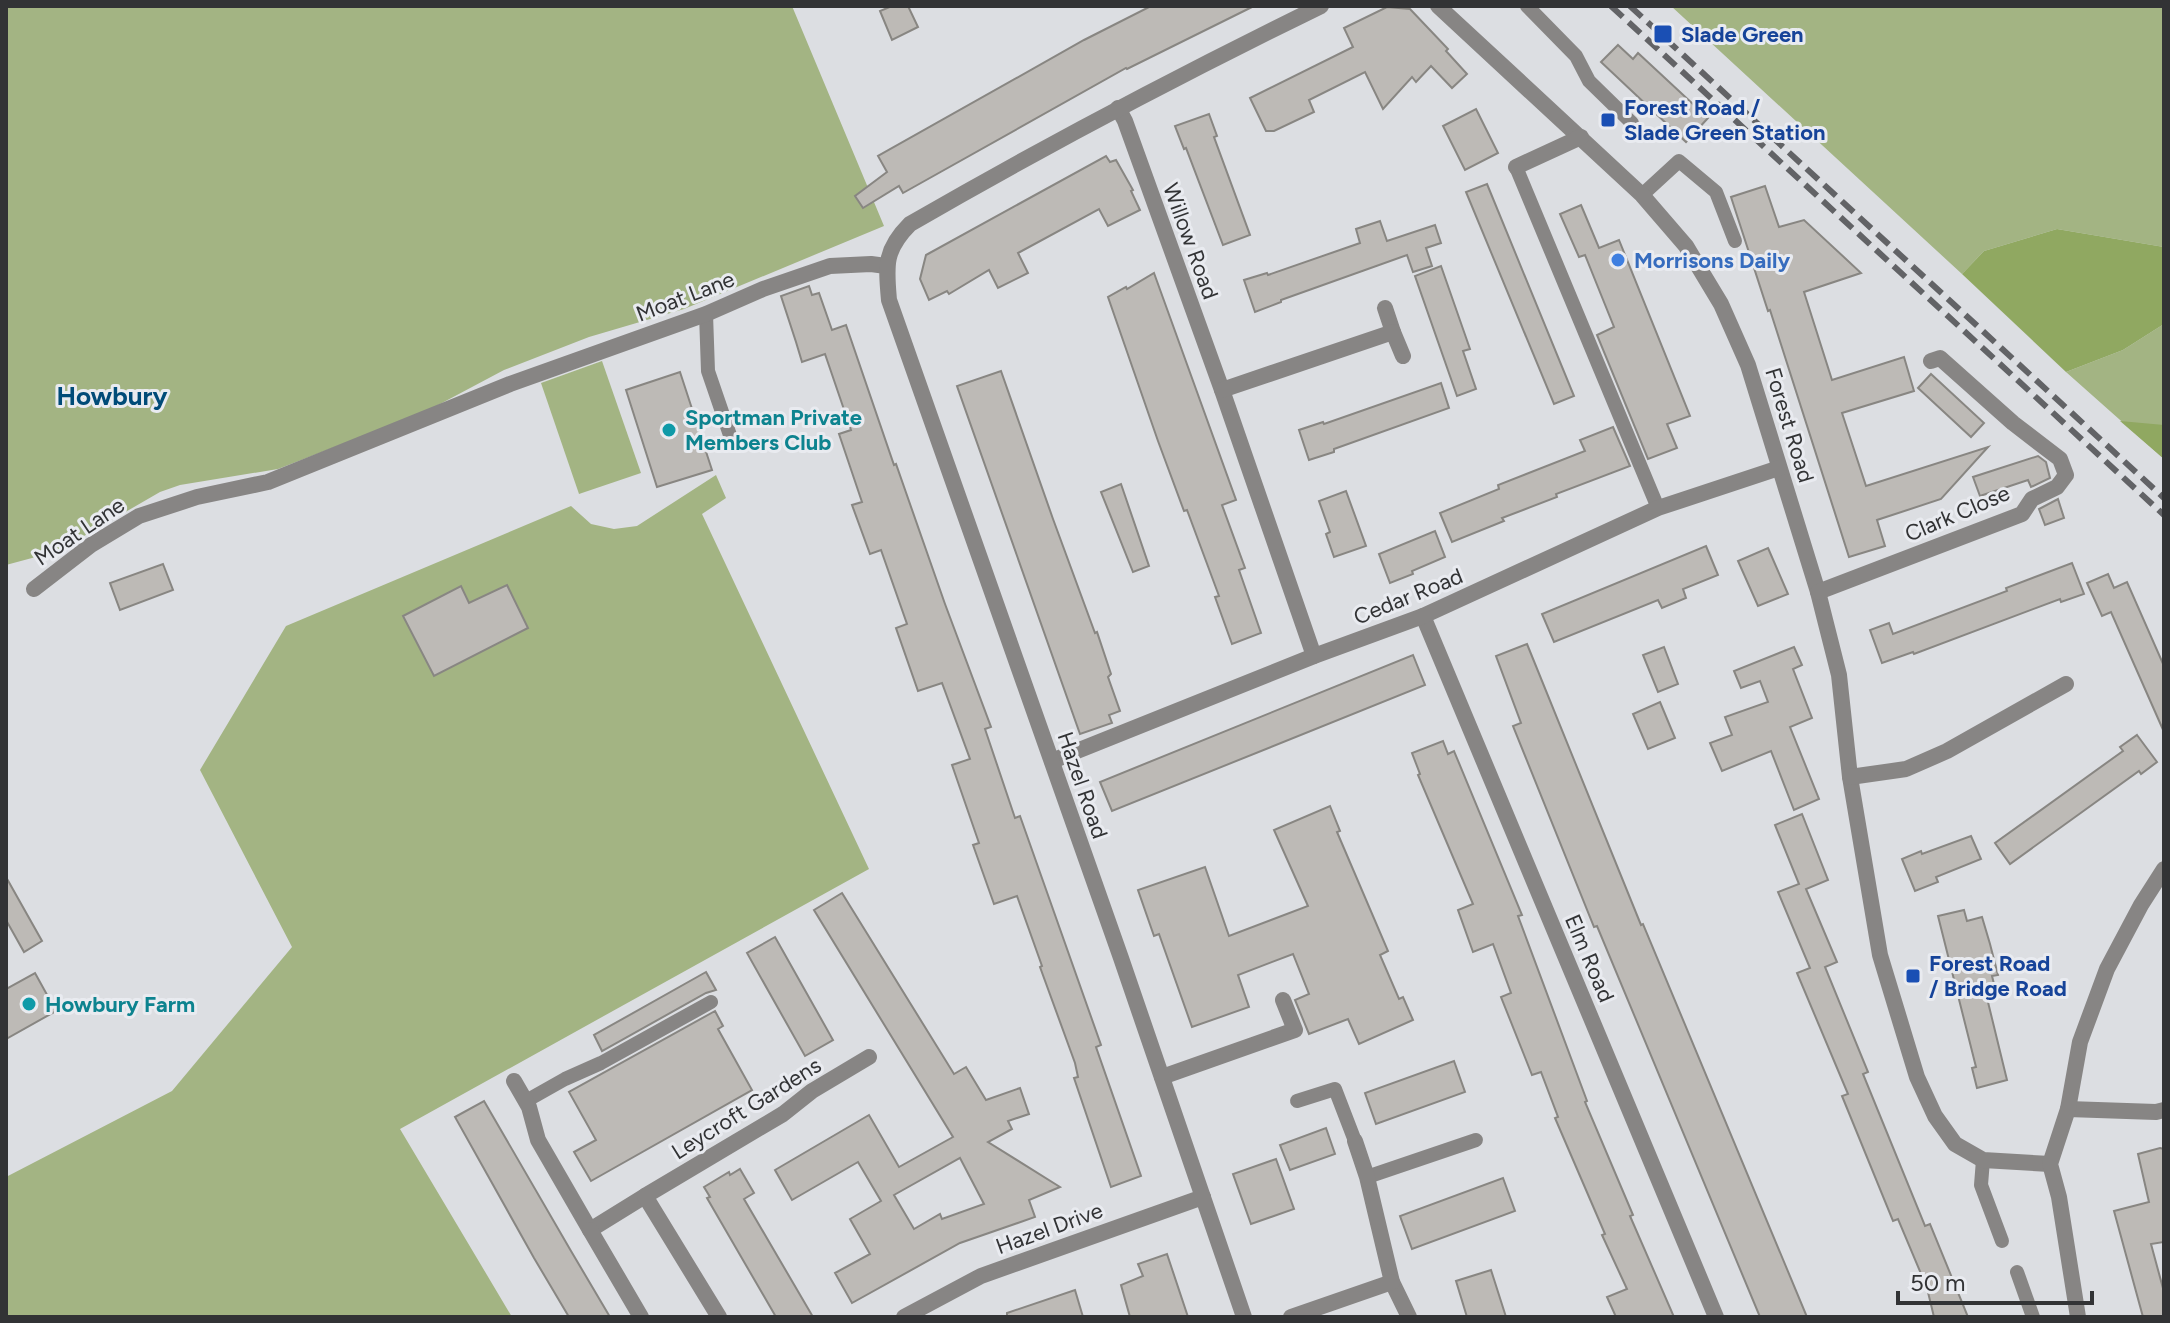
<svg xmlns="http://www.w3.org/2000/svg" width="2170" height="1323" viewBox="0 0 2170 1323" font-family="Figtree,sans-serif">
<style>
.green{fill:#a3b483}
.forest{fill:#90a861}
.building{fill:#bdbab6;stroke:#888682;stroke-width:2;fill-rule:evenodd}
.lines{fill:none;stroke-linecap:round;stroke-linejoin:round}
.service{stroke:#878584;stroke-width:14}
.minor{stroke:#878584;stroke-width:16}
.tertiary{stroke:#878584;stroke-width:16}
.rail{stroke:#626366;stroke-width:6;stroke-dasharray:16 8;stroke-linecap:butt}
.transit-dot{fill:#1a4fb4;stroke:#e9ebf0;stroke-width:3}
.shop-dot{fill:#3f7fe0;stroke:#e9ebf0;stroke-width:3}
.culture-dot{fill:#0f9aa8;stroke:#e9ebf0;stroke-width:3}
.labels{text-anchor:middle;stroke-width:6;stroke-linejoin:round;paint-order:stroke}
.transit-label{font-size:22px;font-weight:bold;fill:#164399;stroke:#e9ebf0;text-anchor:start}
.street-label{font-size:22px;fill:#323335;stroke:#e9ebf0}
.shop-label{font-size:22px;font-weight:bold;fill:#366cbe;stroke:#e9ebf0;text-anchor:start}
.culture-label{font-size:22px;font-weight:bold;fill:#0d838f;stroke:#e9ebf0;text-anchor:start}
.quarter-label{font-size:26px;font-weight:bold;fill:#004b78;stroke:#e9ebf0}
</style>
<rect width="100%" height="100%" fill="#dcdee2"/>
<g class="green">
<path d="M6 6H792L884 226 684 309 589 337 504 370 425 412 278 469 180 485 160 492 58 551 6 565Z"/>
<path d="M1671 6H2164V247L2057 229 1984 251 1962 274Z"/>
<path d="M2164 324V459L2066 372 2123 350Z"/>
<path d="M602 361 641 473 579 494 541 383Z"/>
<path d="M716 475 726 498 702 514 869 869 400 1129 512 1317H6V1177L172 1091 292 947 200 770 286 626 571 506 591 524 614 529 637 526Z"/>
</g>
<g class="forest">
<path d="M2057 229 2164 247V324L2123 350 2066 372 1962 274 1984 251Z"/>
<path d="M2120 421 2164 425V459Z"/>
</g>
<g class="building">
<path d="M892 6H908L918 27 892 40 880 11Z"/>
<path d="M1151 6H1254L1127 69 1126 68 903 193 899 186 863 208 855 196 887 172 878 156 1084 40Z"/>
<path d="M1387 7 1410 9 1448 49 1446 51 1467 74 1452 88 1431 66 1416 82 1412 77 1383 109 1365 72 1309 100 1314 112 1274 131H1266L1250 98 1353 47 1344 28Z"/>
<path d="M1618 45 1633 59 1638 53 1708 118 1686 142 1601 62Z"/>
<path d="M1476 109 1498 153 1465 170 1443 126Z"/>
<path d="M1209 114 1217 136 1214 137 1250 235 1223 245 1186 148 1184 149 1175 126Z"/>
<path d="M1106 156 1110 162 1116 160 1133 190 1131 191 1140 210 1108 226 1099 209 1018 253 1028 273 998 288 989 270 949 294 947 291 929 300 920 279 926 255Z"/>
<path d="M1487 184 1574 396 1554 404 1466 192Z"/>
<path d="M1765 186 1779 227 1804 220 1861 273 1804 292 1832 380 1904 357 1914 391 1842 413 1866 486 1988 447 1941 499 1877 520 1885 546 1849 557 1770 310 1768 311 1731 197Z"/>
<path d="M1581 205 1599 248 1619 240 1690 416 1667 424 1677 448 1648 459 1597 335 1614 327 1585 255 1579 257 1560 214Z"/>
<path d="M1380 221 1387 241 1435 225 1441 243 1426 248 1432 266 1413 272 1407 255 1281 300V302L1255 312 1244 280 1267 273 1268 275 1360 243 1356 229Z"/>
<path d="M1441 266 1470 349 1463 351 1476 389 1457 396 1415 276Z"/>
<path d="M1154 273 1236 500 1222 505 1245 568 1239 570 1261 633 1232 644 1215 597 1219 596 1187 510 1184 511 1158 441 1108 297 1126 287 1127 289Z"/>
<path d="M809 286 812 295 819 293 832 330 846 325 894 465 896 464 945 604 991 727 985 729 1015 818 1020 816 1101 1045 1096 1047 1141 1176 1111 1187 1074 1078 1078 1077 1075 1063 1040 967 1042 966 1017 896 994 904 973 845 979 843 952 765 970 759 942 683 918 691 896 628 907 624 881 550 870 554 852 505 862 502 839 434 851 430 825 354 802 362 796 342 781 296Z"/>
<path d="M1001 371 1053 519 1095 633 1097 632 1111 674 1108 677 1120 711 1109 715 1112 723 1080 734 957 386Z"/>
<path d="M680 372 712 470 657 487 626 390Z"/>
<path d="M1931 374 1984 423 1971 437 1918 388Z"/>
<path d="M1441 383 1449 408 1334 449V452L1309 460 1299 430 1323 422 1324 424Z"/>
<path d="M1613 427 1630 466 1556 494 1557 497 1502 518 1504 521 1452 542 1440 513 1499 489 1498 485 1585 451 1580 440Z"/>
<path d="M2038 456 2046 462 2050 478 2031 487 2028 480 1980 496 1973 477Z"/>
<path d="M1121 484 1149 566 1133 572 1101 492Z"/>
<path d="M1346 491 1366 546 1334 557 1326 534 1330 532 1319 501Z"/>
<path d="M2058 499 2064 518 2045 525 2039 509Z"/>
<path d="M1435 531 1445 557 1412 571 1413 574 1390 583 1379 554Z"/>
<path d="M1706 546 1718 575 1683 589 1686 598 1662 608 1658 600 1554 642 1542 614Z"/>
<path d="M1768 548 1788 594 1758 606 1738 561Z"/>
<path d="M2072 563 2084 594 2061 602 2060 599 1914 654 1913 652 1882 663 1870 630 1889 623 1893 634 2007 591 2006 588Z"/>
<path d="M163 564 173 590 120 610 110 583Z"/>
<path d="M2108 574 2114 588 2127 582 2164 666V732L2111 612 2102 616 2087 583Z"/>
<path d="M507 585 528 628 434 676 403 616 461 586 469 603Z"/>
<path d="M1527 644 1641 925 1643 924 1807 1317H1760L1597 926 1594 927 1513 726 1521 723 1496 656Z"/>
<path d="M1664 647 1678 684 1658 692 1643 655Z"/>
<path d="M1794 647 1802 665 1793 669 1812 718 1790 727 1819 799 1794 810 1771 751 1722 771 1710 743 1732 735 1725 717 1768 702 1760 681 1741 688 1734 671Z"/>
<path d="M1413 655 1425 685 1112 811 1100 782Z"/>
<path d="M1660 702 1675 738 1648 749 1633 714Z"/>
<path d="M2137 735 2157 762 2141 774 2139 771 2010 864 1995 843 2123 751 2120 747Z"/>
<path d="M1443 741 1448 754 1454 751 1522 915 1518 916 1587 1101 1585 1102 1633 1215 1630 1216 1674 1317H1616L1607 1297 1627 1289 1602 1235 1605 1234 1555 1118 1558 1117 1541 1072 1532 1075 1501 997 1511 993 1493 944 1473 952 1458 910 1473 904 1418 775 1420 774 1412 753Z"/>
<path d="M1330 806 1340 831 1337 832 1388 951 1380 955 1399 999 1403 997 1413 1020 1359 1044 1348 1019 1309 1034 1295 1000 1309 994 1293 954 1238 975 1249 1007 1192 1027 1159 934 1154 936 1138 890 1205 867 1229 936 1308 906 1274 830Z"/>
<path d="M1802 814 1828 880 1806 889 1837 962 1825 967 1868 1072 1863 1074 1925 1226 1930 1224 1968 1317H1934L1927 1288 1898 1219 1893 1221 1842 1096 1848 1094 1797 973 1810 968 1778 892 1799 884 1775 825Z"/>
<path d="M1971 836 1981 859 1936 877 1938 882 1915 891 1902 859 1921 851 1922 854Z"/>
<path d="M6 877 42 941 24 952 6 920Z"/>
<path d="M842 893 954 1074 966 1067 986 1100 1020 1088 1029 1114 1008 1121 1012 1129 988 1142 1060 1187 1029 1200 1035 1217 960 1243 852 1303 835 1273 870 1254 850 1219 881 1201 858 1162 792 1200 775 1170 869 1115 899 1167 953 1137 814 910ZM960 1158 984 1204 942 1219 940 1214 914 1229 894 1195Z"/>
<path d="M1964 910 1967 921 1982 917 1990 944 1998 975 1992 976 1997 996 1987 998 2007 1080 1977 1088 1972 1068 1976 1067 1938 916Z"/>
<path d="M775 937 833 1040 805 1056 747 953Z"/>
<path d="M706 972 716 990 706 993 602 1051 594 1035Z"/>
<path d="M35 973 56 1011 6 1039V989Z"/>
<path d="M715 1011 723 1026 718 1029 752 1090 591 1181 574 1152 596 1140 569 1092Z"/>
<path d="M1454 1061 1465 1092 1376 1124 1365 1093Z"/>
<path d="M484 1101 571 1251 610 1317H569L534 1258 455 1117Z"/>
<path d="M1326 1128 1335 1154 1290 1170 1280 1145Z"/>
<path d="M2160 1148 2164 1149V1242L2151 1244 2164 1292V1317H2143L2114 1211 2149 1202 2138 1154Z"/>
<path d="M1276 1159 1294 1209 1251 1224 1233 1174Z"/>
<path d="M740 1169 754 1193 744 1199 813 1317H776L707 1198 710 1197 704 1187 729 1172 730 1175Z"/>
<path d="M1503 1178 1515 1211 1412 1249 1400 1216Z"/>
<path d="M1167 1254 1188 1317H1130L1121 1285 1143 1276 1138 1264Z"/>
<path d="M1491 1270 1506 1317H1467L1456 1281Z"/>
<path d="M1075 1290 1083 1317H1007V1313Z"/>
</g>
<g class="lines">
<g class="service">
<path d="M1527 6 1576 56 1589 81 1632 123"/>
<path d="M1516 167 1658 508"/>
<path d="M1642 195 1679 161 1716 192 1735 241"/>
<path d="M706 314 708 371 733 444"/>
<path d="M526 1101 565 1079 601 1063 711 1002"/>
<path d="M1297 1101 1335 1089 1355 1141"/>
<path d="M1983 1160 1981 1185 2002 1241"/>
<path d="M1367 1177 1476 1140"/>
<path d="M2017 1272 2033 1317"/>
</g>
<g class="minor">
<path d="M1438 6 1642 195 1686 246 1721 304 1748 365 1818 592 1839 675 1850 777 1880 955 1917 1077 1935 1116 1955 1144 1983 1160 2050 1164"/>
<path d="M1118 108 1125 121 1222 390 1314 656"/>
<path d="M1516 167 1581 137"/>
<path d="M1385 308 1393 332"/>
<path d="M1222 390 1393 332 1403 356"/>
<path d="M34 589 91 545 139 516 197 497 268 482 510 384 706 314 763 289 830 266 871 264 886 266"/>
<path d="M1818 592 2022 514 2032 499 2057 487 2066 475 2060 459 2013 423 1940 358 1931 361"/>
<path d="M1423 616 1716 1317"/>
<path d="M1052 761 1314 656 1423 616 1658 508 1779 468"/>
<path d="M1850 777 1906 769 1947 751 2066 684"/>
<path d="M1162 1077 1295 1030 1283 1000"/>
<path d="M514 1081 529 1107 538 1140 590 1230 645 1196"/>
<path d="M2068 1109 2156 1112 2164 1110"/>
<path d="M1355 1141 1367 1177 1392 1282 1409 1317"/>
<path d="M590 1230 641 1317"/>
<path d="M719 1317 645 1196 783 1114 812 1091 869 1057"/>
<path d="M904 1317 981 1276 1203 1197"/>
<path d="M1244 1317 1121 958 889 300C886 266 884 250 910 224 1045 146 1182 74 1321 6"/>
<path d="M1291 1317 1392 1282"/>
</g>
<path class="tertiary" d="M2078 1317 2059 1197 2050 1164 2068 1109 2080 1042 2107 969 2141 905 2164 869"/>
<g class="rail">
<path d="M1611 6 2164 515"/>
<path d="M1630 6 2164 498"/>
</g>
</g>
<g class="transit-dot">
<rect x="1653" y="24" width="20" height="20" rx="4"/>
<rect x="1600" y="112" width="16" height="16" rx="4"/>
<rect x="1905" y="968" width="16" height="16" rx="4"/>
</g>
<circle class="shop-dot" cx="1618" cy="260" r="8"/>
<g class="culture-dot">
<circle cx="669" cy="430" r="8"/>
<circle cx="29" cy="1004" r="8"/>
</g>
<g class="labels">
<g class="transit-label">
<text x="1681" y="42">Slade Green</text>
<text x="1624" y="115">Forest Road /<tspan x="1624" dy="25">Slade Green Station</tspan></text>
<text x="1929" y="971">Forest Road<tspan x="1929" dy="25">/ Bridge Road</tspan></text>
</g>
<g class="street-label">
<text transform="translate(1191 241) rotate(70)" y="8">Willow Road</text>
<text transform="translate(685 296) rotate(-21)" y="8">Moat Lane</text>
<text transform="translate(1790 425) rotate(73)" y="8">Forest Road</text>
<text transform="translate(1957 513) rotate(-23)" y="8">Clark Close</text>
<text transform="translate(79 531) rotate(-34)" y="8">Moat Lane</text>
<text transform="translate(1408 596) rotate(-22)" y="8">Cedar Road</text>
<text transform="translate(1083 785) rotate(71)" y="8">Hazel Road</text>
<text transform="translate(1590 958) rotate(67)" y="8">Elm Road</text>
<text transform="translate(746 1108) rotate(-32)" y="8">Leycroft Gardens</text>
<text transform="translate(1049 1228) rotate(-20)" y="8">Hazel Drive</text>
</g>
<g class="shop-label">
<text x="1634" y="268">Morrisons Daily</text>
</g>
<g class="culture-label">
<text x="685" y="425">Sportman Private<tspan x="685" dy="25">Members Club</tspan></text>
<text x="45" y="1012">Howbury Farm</text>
</g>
<g class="quarter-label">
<text x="112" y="405">Howbury</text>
</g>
</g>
<rect width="2170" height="1323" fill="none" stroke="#323335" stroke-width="16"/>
<path d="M1898 1291v12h194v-12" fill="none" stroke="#323335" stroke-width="4"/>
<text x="1910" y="1291" font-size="24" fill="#323335" stroke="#e9ebf0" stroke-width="6" paint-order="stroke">50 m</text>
</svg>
